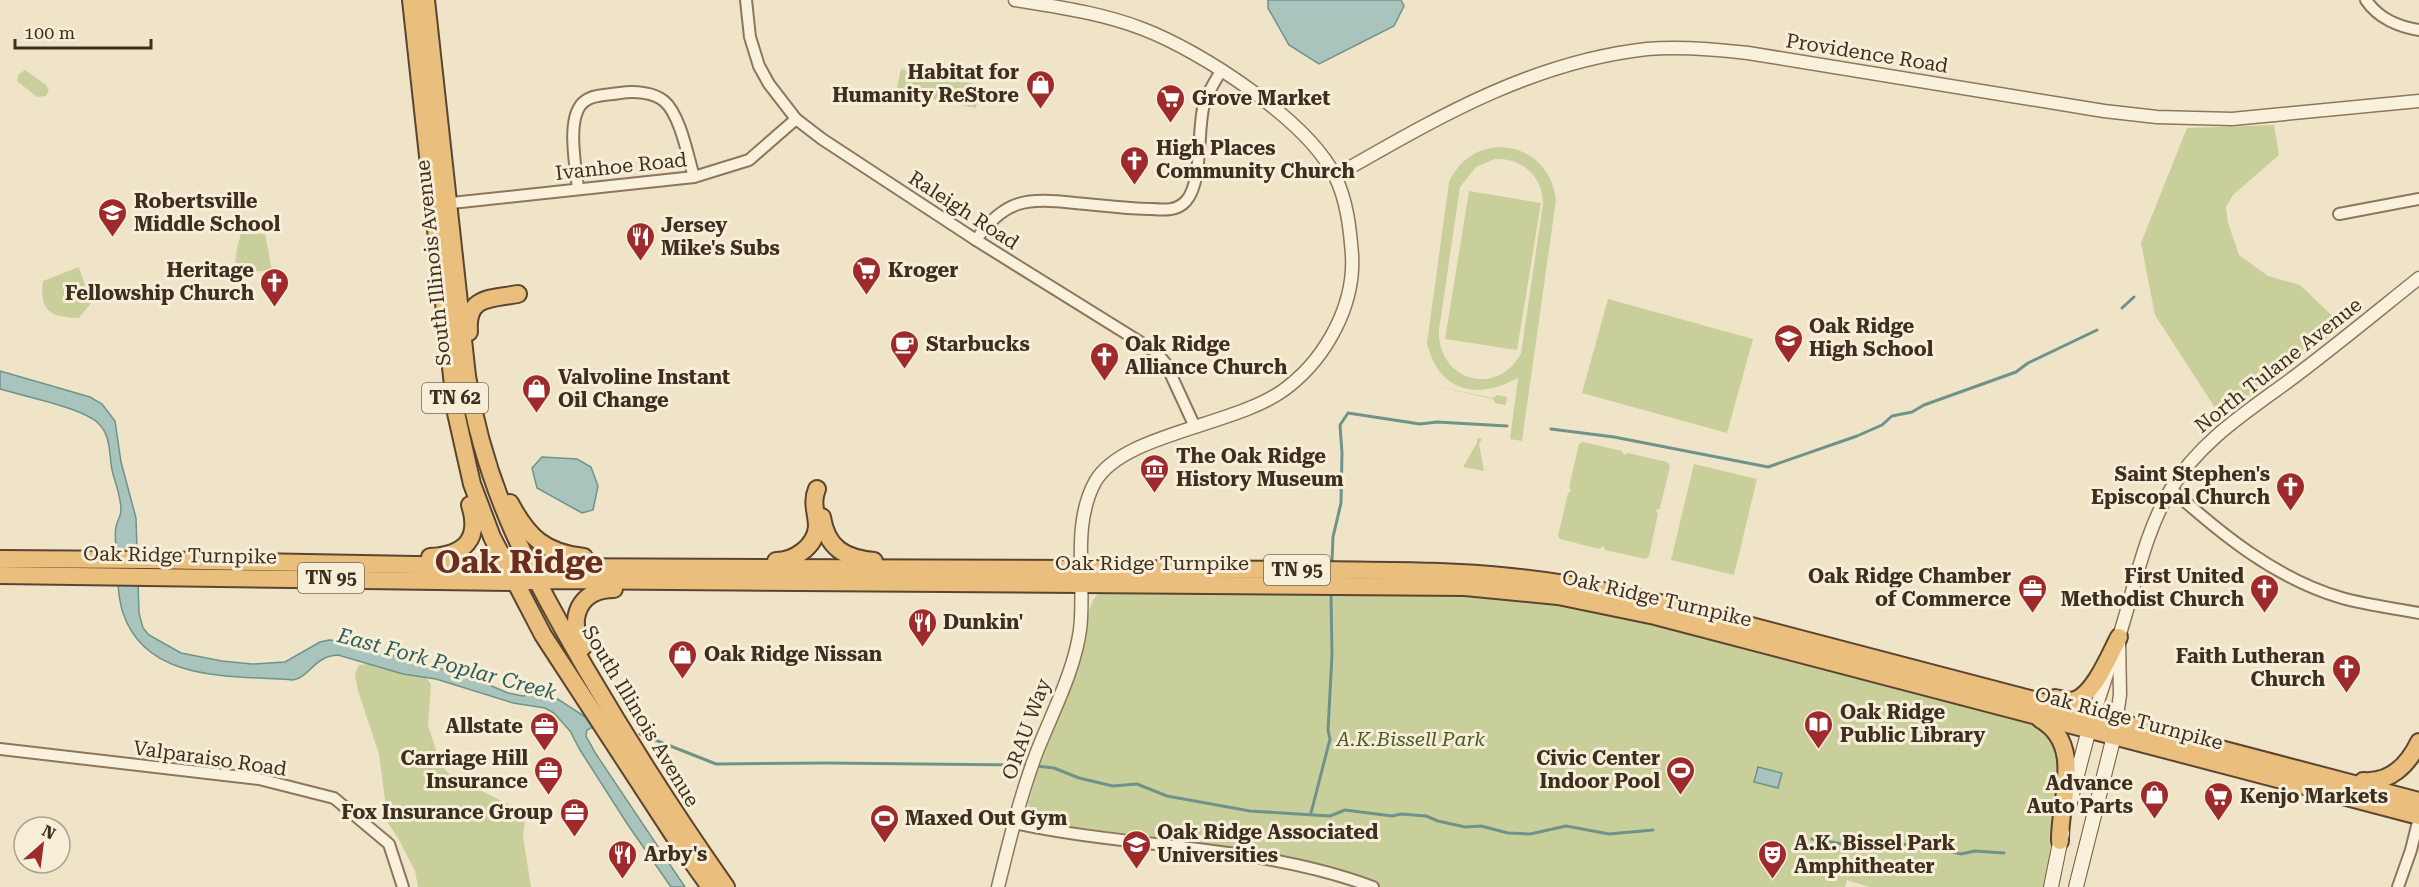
<svg xmlns="http://www.w3.org/2000/svg" width="2419" height="887" viewBox="0 0 2419 887" font-family="'Roboto Serif',serif">
<style>
.green{fill:#c9cf9b;fill-rule:evenodd}
.water{fill:#a9c4bc;stroke:#6f938a;stroke-width:1.5}
.lines{fill:none;stroke-linecap:round;stroke-linejoin:round}
.stream{stroke:#6f938a;stroke-width:3}
.minor-casing{stroke:#8d765c;stroke-width:14}
.tertiary-casing{stroke:#8d765c;stroke-width:15}
.secondary-casing{stroke:#6f573f;stroke-width:16}
.trunk-casing{stroke:#5b4430;stroke-width:20}
.minor{stroke:#faf1dc;stroke-width:10}
.tertiary{stroke:#faf1dc;stroke-width:12}
.secondary{stroke:#faf1dc;stroke-width:14}
.trunk{stroke:#eabe7c;stroke-width:16}
.labels{text-anchor:middle;stroke-width:6;stroke-linejoin:round;paint-order:stroke}
.shield{fill:#f7eed8;stroke:#756857;stroke-width:1.5}
.shield-label{font-size:18px;font-weight:bold;fill:#3d2e20}
.street-label{font-size:20px;fill:#3d2e20;stroke:#f7eed8}
.poi-label{font-size:20px;font-weight:bold;fill:#3d2e20;stroke:#f7eed8;text-anchor:start}
.park-label{font-size:20px;font-style:italic;fill:#4d5a26;stroke:#f7eed8}
.water-label{font-size:21px;font-style:italic;fill:#2f5d5a;stroke:#f7eed8}
.town-label{font-size:32px;font-weight:bold;fill:#6b2e1e;stroke:#f7eed8}
</style>
<rect width="100%" height="100%" fill="#f0e4c8"/>
<g class="green">
<path d="M901 69 980 85 976 108 896 92Z"/>
<path d="M25 70 46 85 49 90 46 96 37 97 17 81 19 74Z"/>
<path d="M2274 125 2279 155 2233 195 2226 207 2228 223 2239 255 2268 276 2300 285 2343 326 2232 408 2219 414 2155 315 2141 243 2187 128Z"/>
<path d="M1498 147C1530 147 1552 168 1556 200L1522 441 1510 439 1518 378C1477 400 1439 393 1427 343L1449 182C1459 161 1475 149 1498 147ZM1495 159C1522 158 1543 176 1543 204L1521 353C1498 398 1437 381 1439 330L1460 187 1476 167Z"/>
<path d="M1469 191 1541 203 1517 350 1445 339Z"/>
<path d="M241 233 265 234 272 270 235 274 236 253Z"/>
<path d="M79 267 91 303 79 318C51 317 39 312 43 281Z"/>
<path d="M1608 299 1753 339 1727 433 1582 393Z"/>
<path d="M1430 385 1493 398 1497 395 1507 397 1506 405 1495 403 1493 399Z"/>
<path d="M1477 438 1482 439 1479 444 1484 471 1463 467 1477 443Z"/>
<path d="M1583 442 1622 451 1624 455 1628 453 1667 462 1670 466 1660 508 1656 510 1658 514 1649 556 1645 559 1605 550 1603 546 1599 549 1560 539 1558 536 1568 493 1571 491 1569 487 1579 444Z"/>
<path d="M1694 464 1757 479 1734 575 1671 560Z"/>
<path d="M1104 589 1468 591 1556 601 1642 618 2037 720 2064 757 2045 887H1870L1847 880 1845 887H1381C1282 844 1152 838 1045 825L1035 819 1030 812 1028 804 1038 770 1083 651C1089 629 1083 602 1104 589Z"/>
<path d="M368 664 426 678 431 684 428 725 437 753 446 771 457 779 520 810 525 819 523 836 531 887H418L415 871 398 838 388 823 379 754 358 691 355 674 359 665Z"/>
</g>
<g class="water">
<path d="M1268 0H1401L1404 6 1394 26 1319 64 1289 45 1268 8Z"/>
<path d="M0 371 90 397 102 404 115 421 121 462 136 518 139 613 143 628 149 635 181 653 222 661 252 664 285 662 320 642 329 640 341 641 468 676 508 693 523 696 538 693 553 696 587 718 593 727 587 730 586 736 596 754 685 887H671L628 825 580 750 570 731 554 713 545 708 513 703 436 679 403 674 338 655C314 656 310 677 293 680 234 675 147 684 123 613 117 595 118 574 117 555 116 546 114 536 116 527 117 521 121 516 121 510 121 496 115 483 112 470 109 453 111 435 98 423 82 408 24 396 0 389Z"/>
<path d="M542 457 577 459 591 467 598 486 593 510 582 513 537 488 532 468Z"/>
<path d="M1758 767 1782 773 1778 788 1754 782Z"/>
</g>
<g class="lines">
<g class="stream">
<path d="M2122 308 2134 297"/>
<path d="M1551 429 1614 437 1768 467 1857 436 1882 425 1892 416 1912 412 1924 405 2016 372 2028 363 2097 330"/>
<path d="M1332 561 1333 537 1341 503 1342 453 1340 425 1348 413 1420 424 1437 422 1507 426"/>
<path d="M640 734 716 764 827 763 1029 765"/>
<path d="M1036 766 1054 768 1079 778 1113 786 1137 784 1167 796 1250 811 1330 816 1345 810 1392 816 1401 814 1426 816 1438 821 1465 827 1481 826 1508 833 1530 834 1566 826 1609 834 1653 830"/>
<path d="M1311 813 1330 739 1328 730 1332 655 1331 595"/>
<path d="M1812 839 1855 846 1863 843 1925 845 1961 854 1975 851 2004 853"/>
</g>
<defs>
<g id="minor">
<path d="M746 0 750 37 759 66 769 84 796 119 822 139 976 240 1156 352 1166 364 1195 427"/>
<path d="M2366 0C2378 18 2399 27 2419 30"/>
<path d="M578 189C576 167 565 115 585 101 594 94 609 95 620 93 634 91 653 92 664 101 680 114 688 157 694 177"/>
<path d="M442 204 694 177 749 160 796 119"/>
<path d="M2339 214 2419 199"/>
<path d="M976 240C1005 198 1028 198 1075 203 1101 205 1127 209 1152 209 1165 210 1177 211 1186 201 1203 182 1197 129 1204 104 1208 92 1215 81 1221 71"/>
<path d="M2171 489C2221 534 2276 579 2342 598 2367 605 2393 608 2419 613"/>
<path d="M0 749 259 779 334 798 389 844 403 887"/>
<path d="M1014 823C1133 849 1258 844 1373 887"/>
<path d="M2398 887 2411 850 2419 818"/>
</g>
<g id="tertiary">
<path d="M1335 176C1435 119 1530 62 1647 49 1680 46 1714 49 1748 53L2104 111 2157 117 2232 119 2419 101"/>
<path d="M2117 643C2134 592 2143 535 2171 489 2202 438 2252 409 2298 374 2339 343 2379 310 2419 278"/>
<path d="M2091 723 2109 668"/>
<path d="M2115 729 2120 695 2119 638"/>
<path d="M998 887C1009 842 1020 797 1036 754 1051 715 1074 673 1080 630 1086 582 1071 526 1095 482 1123 432 1241 426 1289 386 1327 356 1355 304 1352 255 1350 228 1347 201 1335 176 1307 120 1201 51 1143 29 1102 13 1058 7 1015 0"/>
</g>
<g id="secondary">
<path d="M2069 806 2089 729"/>
<path d="M2051 887 2062 833"/>
<path d="M2076 887 2114 736"/>
</g>
<g id="trunk">
<path d="M411 0 456 413 472 484 492 537 543 635 680 845 710 887"/>
<path d="M426 0 467 376C485 490 529 570 586 669 630 744 676 816 726 887"/>
<path d="M469 332C466 296 490 299 518 294"/>
<path d="M510 503C528 537 545 553 584 557"/>
<path d="M822 517C827 548 844 558 874 561"/>
<path d="M430 557C464 555 481 540 470 505"/>
<path d="M0 559 148 560 529 567 1319 570C1383 571 1447 570 1511 577 1572 583 1631 596 1690 610L2419 801"/>
<path d="M776 561C794 561 815 547 817 527 817 513 811 503 817 489"/>
<path d="M0 575 514 582 549 580 1465 587 1558 596 1655 616 2419 816"/>
<path d="M583 647C567 619 579 589 614 589"/>
<path d="M2055 698C2061 699 2069 702 2075 700 2094 694 2110 654 2119 637"/>
<path d="M2040 719C2085 745 2059 801 2060 841"/>
<path d="M2363 781C2390 783 2408 765 2419 742"/>
</g>
</defs>
<use href="#minor" class="minor-casing"/>
<use href="#tertiary" class="tertiary-casing"/>
<use href="#secondary" class="secondary-casing"/>
<use href="#trunk" class="trunk-casing"/>
<use href="#minor" class="minor"/>
<use href="#tertiary" class="tertiary"/>
<use href="#secondary" class="secondary"/>
<use href="#trunk" class="trunk"/>
</g>
<defs>
<symbol id="shop-pin" viewBox="-11 -11 22 30"><path d="M0 17L-7.5 6A9.5 9.5 0 1 1 7.5 6Z" fill="#9e2a2b" stroke="#f7eed8"/><path d="M-5-2.5h2.3a2.7 3.5 0 0 1 5.4 0H5L5.5 6h-11ZM-1.5-2.5h3a1.5 2.3 0 0 0-3 0Z" fill="#fff"/></symbol>
<symbol id="supermarket-pin" viewBox="-11 -11 22 30"><path d="M0 17L-7.5 6A9.5 9.5 0 1 1 7.5 6Z" fill="#9e2a2b" stroke="#f7eed8"/><path d="M-6-5.5h2.5l.6 2H6L4.5 2H-2.5L-4.4-4H-6ZM-1.5 3.2a1.3 1.3 0 1 0 .1 0ZM3 3.2a1.3 1.3 0 1 0 .1 0Z" fill="#fff"/></symbol>
<symbol id="church-pin" viewBox="-11 -11 22 30"><path d="M0 17L-7.5 6A9.5 9.5 0 1 1 7.5 6Z" fill="#9e2a2b" stroke="#f7eed8"/><path d="M-1.2-6h2.4v3.5h3.3v2.4h-3.3V6h-2.4V-.1h-3.3v-2.4h3.3Z" fill="#fff"/></symbol>
<symbol id="school-pin" viewBox="-11 -11 22 30"><path d="M0 17L-7.5 6A9.5 9.5 0 1 1 7.5 6Z" fill="#9e2a2b" stroke="#f7eed8"/><path d="M0-5L7-2L0 1L-7-2ZM-4 1L0 2.5L4 1V4Q0 6-4 4Z" fill="#fff"/></symbol>
<symbol id="restaurant-pin" viewBox="-11 -11 22 30"><path d="M0 17L-7.5 6A9.5 9.5 0 1 1 7.5 6Z" fill="#9e2a2b" stroke="#f7eed8"/><path d="M-5-6h1v4h1v-4h1v4h1v-4h1v5L-1.5 .5V6h-2V.5L-5-1ZM5-6V6H3V1.5H1.5Q1.5-4 5-6Z" fill="#fff"/></symbol>
<symbol id="cafe-pin" viewBox="-11 -11 22 30"><path d="M0 17L-7.5 6A9.5 9.5 0 1 1 7.5 6Z" fill="#9e2a2b" stroke="#f7eed8"/><path d="M-5.5-4.5H6V0H3Q3 3.5 0 3.5H-2.5Q-5.5 3.5-5.5 0ZM3-3.2v2h1.7v-2ZM-6 4.5H4V6H-6Z" fill="#fff"/></symbol>
<symbol id="museum-pin" viewBox="-11 -11 22 30"><path d="M0 17L-7.5 6A9.5 9.5 0 1 1 7.5 6Z" fill="#9e2a2b" stroke="#f7eed8"/><path d="M0-6L6-3V-2H-6V-3ZM-5-1h2V3h-2ZM-1-1h2V3h-2ZM3-1h2V3H3ZM-6 4H6V6H-6Z" fill="#fff"/></symbol>
<symbol id="office-pin" viewBox="-11 -11 22 30"><path d="M0 17L-7.5 6A9.5 9.5 0 1 1 7.5 6Z" fill="#9e2a2b" stroke="#f7eed8"/><path d="M-6-3h4V-5.5h4V-3h4V5H-6ZM-1-4.5V-3h2v-1.5ZM-6 0V1H6V0Z" fill="#fff"/></symbol>
<symbol id="library-pin" viewBox="-11 -11 22 30"><path d="M0 17L-7.5 6A9.5 9.5 0 1 1 7.5 6Z" fill="#9e2a2b" stroke="#f7eed8"/><path d="M-6-4Q-3-5.5-.7-3.5V5Q-3 3-6 4ZM6-4Q3-5.5 .7-3.5V5Q3 3 6 4Z" fill="#fff"/></symbol>
<symbol id="stadium-pin" viewBox="-11 -11 22 30"><path d="M0 17L-7.5 6A9.5 9.5 0 1 1 7.5 6Z" fill="#9e2a2b" stroke="#f7eed8"/><path d="M0-5a6.5 5 0 1 0 0 10a6.5 5 0 1 0 0-10ZM-3.5-1.8h7v3.6h-7Z" fill="#fff"/></symbol>
<symbol id="university-pin" viewBox="-11 -11 22 30"><path d="M0 17L-7.5 6A9.5 9.5 0 1 1 7.5 6Z" fill="#9e2a2b" stroke="#f7eed8"/><path d="M0-5L7-2L0 1L-7-2ZM-4 1L0 2.5L4 1V4Q0 6-4 4Z" fill="#fff"/></symbol>
<symbol id="theatre-pin" viewBox="-11 -11 22 30"><path d="M0 17L-7.5 6A9.5 9.5 0 1 1 7.5 6Z" fill="#9e2a2b" stroke="#f7eed8"/><path d="M-5-5.5Q0-4 5-5.5V0Q5 5 0 6Q-5 5-5 0ZM-3.3-2.5H-1v1.5H-3.3ZM1-2.5H3.3v1.5H1ZM-2.8 1Q0 5.5 2.8 1Z" fill="#fff"/></symbol>
</defs>
<g fill-rule="evenodd">
<use href="#shop-pin" x="1024" y="68" width="33" height="45"/>
<use href="#supermarket-pin" x="1154" y="82" width="33" height="45"/>
<use href="#church-pin" x="1118" y="144" width="33" height="45"/>
<use href="#school-pin" x="96" y="196" width="33" height="45"/>
<use href="#restaurant-pin" x="624" y="220" width="33" height="45"/>
<use href="#supermarket-pin" x="850" y="254" width="33" height="45"/>
<use href="#church-pin" x="258" y="266" width="33" height="45"/>
<use href="#school-pin" x="1772" y="322" width="33" height="45"/>
<use href="#cafe-pin" x="888" y="328" width="33" height="45"/>
<use href="#church-pin" x="1088" y="340" width="33" height="45"/>
<use href="#shop-pin" x="520" y="372" width="33" height="45"/>
<use href="#museum-pin" x="1138" y="452" width="33" height="45"/>
<use href="#church-pin" x="2274" y="470" width="33" height="45"/>
<use href="#office-pin" x="2016" y="572" width="33" height="45"/>
<use href="#church-pin" x="2248" y="572" width="33" height="45"/>
<use href="#restaurant-pin" x="906" y="606" width="33" height="45"/>
<use href="#shop-pin" x="666" y="638" width="33" height="45"/>
<use href="#church-pin" x="2330" y="652" width="33" height="45"/>
<use href="#library-pin" x="1802" y="708" width="33" height="45"/>
<use href="#office-pin" x="528" y="710" width="33" height="45"/>
<use href="#office-pin" x="532" y="754" width="33" height="45"/>
<use href="#stadium-pin" x="1664" y="754" width="33" height="45"/>
<use href="#shop-pin" x="2138" y="778" width="33" height="45"/>
<use href="#supermarket-pin" x="2202" y="780" width="33" height="45"/>
<use href="#office-pin" x="558" y="796" width="33" height="45"/>
<use href="#stadium-pin" x="868" y="802" width="33" height="45"/>
<use href="#university-pin" x="1120" y="828" width="33" height="45"/>
<use href="#restaurant-pin" x="606" y="838" width="33" height="45"/>
<use href="#theatre-pin" x="1756" y="838" width="33" height="45"/>
</g>
<g class="labels">
<g class="shield">
<rect x="422" y="383" width="66" height="30" rx="4.5"/>
<rect x="1264" y="555" width="66" height="30" rx="4.5"/>
<rect x="298" y="563" width="66" height="30" rx="4.5"/>
</g>
<g class="shield-label">
<text x="455" y="404">TN 62</text>
<text x="1297" y="576">TN 95</text>
<text x="331" y="584">TN 95</text>
</g>
<g class="street-label">
<text transform="translate(1867 53) rotate(9)" y="7">Providence Road</text>
<text transform="translate(621 166) rotate(-6)" y="7">Ivanhoe Road</text>
<text transform="translate(964 210) rotate(33)" y="7">Raleigh Road</text>
<text transform="translate(433 263) rotate(-96)" y="7">South Illinois Avenue</text>
<text transform="translate(2278 365) rotate(-38)" y="7">North Tulane Avenue</text>
<text transform="translate(180 555) rotate(1)" y="7">Oak Ridge Turnpike</text>
<text x="1152" y="570">Oak Ridge Turnpike</text>
<text transform="translate(1657 598) rotate(13)" y="7">Oak Ridge Turnpike</text>
<text transform="translate(641 716) rotate(59)" y="7">South Illinois Avenue</text>
<text transform="translate(2129 718) rotate(15)" y="7">Oak Ridge Turnpike</text>
<text transform="translate(1026 729) rotate(-70)" y="7">ORAU Way</text>
<text transform="translate(210 758) rotate(8)" y="7">Valparaiso Road</text>
</g>
<g class="poi-label">
<text x="1019" y="79" text-anchor="end">Habitat for<tspan x="1019" dy="23">Humanity ReStore</tspan></text>
<text x="1192" y="105">Grove Market</text>
<text x="1156" y="155">High Places<tspan x="1156" dy="23">Community Church</tspan></text>
<text x="134" y="208">Robertsville<tspan x="134" dy="23">Middle School</tspan></text>
<text x="661" y="232">Jersey<tspan x="661" dy="23">Mike's Subs</tspan></text>
<text x="254" y="277" text-anchor="end">Heritage<tspan x="254" dy="23">Fellowship Church</tspan></text>
<text x="888" y="277">Kroger</text>
<text x="1809" y="333">Oak Ridge<tspan x="1809" dy="23">High School</tspan></text>
<text x="926" y="351">Starbucks</text>
<text x="1125" y="351">Oak Ridge<tspan x="1125" dy="23">Alliance Church</tspan></text>
<text x="558" y="384">Valvoline Instant<tspan x="558" dy="23">Oil Change</tspan></text>
<text x="1176" y="463">The Oak Ridge<tspan x="1176" dy="23">History Museum</tspan></text>
<text x="2270" y="481" text-anchor="end">Saint Stephen's<tspan x="2270" dy="23">Episcopal Church</tspan></text>
<text x="2011" y="583" text-anchor="end">Oak Ridge Chamber<tspan x="2011" dy="23">of Commerce</tspan></text>
<text x="2244" y="583" text-anchor="end">First United<tspan x="2244" dy="23">Methodist Church</tspan></text>
<text x="943" y="629">Dunkin'</text>
<text x="704" y="661">Oak Ridge Nissan</text>
<text x="2325" y="663" text-anchor="end">Faith Lutheran<tspan x="2325" dy="23">Church</tspan></text>
<text x="1840" y="719">Oak Ridge<tspan x="1840" dy="23">Public Library</tspan></text>
<text x="523" y="733" text-anchor="end">Allstate</text>
<text x="528" y="765" text-anchor="end">Carriage Hill<tspan x="528" dy="23">Insurance</tspan></text>
<text x="1660" y="765" text-anchor="end">Civic Center<tspan x="1660" dy="23">Indoor Pool</tspan></text>
<text x="2133" y="790" text-anchor="end">Advance<tspan x="2133" dy="23">Auto Parts</tspan></text>
<text x="2240" y="803">Kenjo Markets</text>
<text x="553" y="819" text-anchor="end">Fox Insurance Group</text>
<text x="905" y="825">Maxed Out Gym</text>
<text x="1157" y="839">Oak Ridge Associated<tspan x="1157" dy="23">Universities</tspan></text>
<text x="1794" y="850">A.K. Bissel Park<tspan x="1794" dy="23">Amphitheater</tspan></text>
<text x="644" y="861">Arby's</text>
</g>
<g class="park-label">
<text x="1411" y="746">A.K.Bissell Park</text>
</g>
<g class="water-label">
<text transform="translate(447 664) rotate(15)" y="7">East Fork Poplar Creek</text>
</g>
<g class="town-label">
<text x="519" y="573">Oak Ridge</text>
</g>
</g>
<g transform="translate(42 845) rotate(28)"><circle r="28" fill="#f7eed8" stroke="#ada18e" stroke-width="1.5"/>
<path d="M0-4.5L10 22L0 15L-10 22Z" fill="#9e2a2b"/>
<text y="-9" font-size="16" font-weight="bold" text-anchor="middle" fill="#3d2e20">N</text>
</g>
<path d="M15 39v9h136v-9" fill="none" stroke="#3d2e20" stroke-width="3"/>
<text x="24" y="39" font-size="18" fill="#3d2e20" stroke="#f7eed8" stroke-width="4.5" paint-order="stroke">100 m</text>
</svg>
